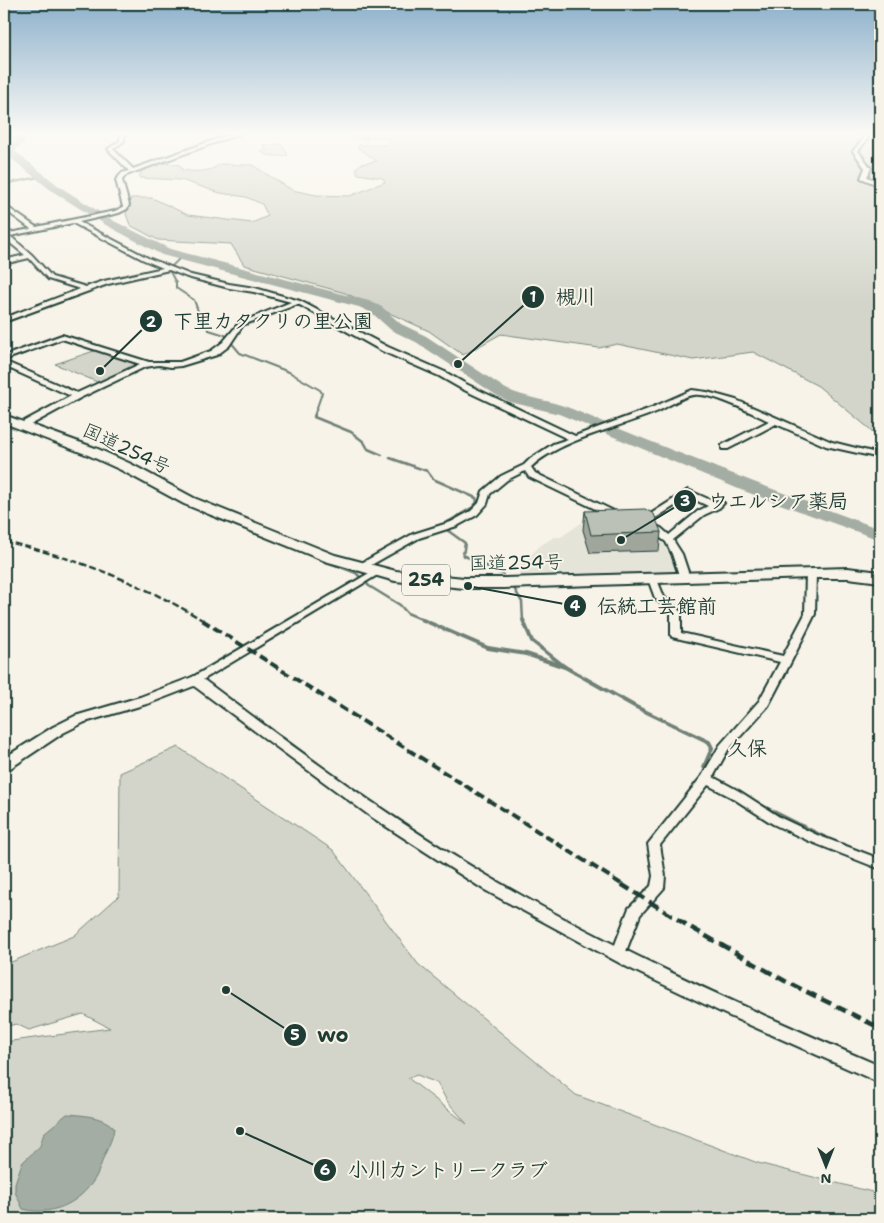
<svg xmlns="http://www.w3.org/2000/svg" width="884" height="1223" viewBox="0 0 884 1223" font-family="'Shantell Sans','Klee One',sans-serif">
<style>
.built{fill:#e5e4d9}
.green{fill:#d3d5ca;stroke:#79897f;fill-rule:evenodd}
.water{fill:#a4ada3;stroke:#6f8077}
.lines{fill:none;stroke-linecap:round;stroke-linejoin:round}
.stream-far2{stroke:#6f8077;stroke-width:2}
.stream-far1{stroke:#6f8077;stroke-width:2.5}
.stream{stroke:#6f8077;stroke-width:4}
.river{fill:#a4ada3;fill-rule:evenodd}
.minor-casing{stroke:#1f3d34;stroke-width:4}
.tertiary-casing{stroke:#1f3d34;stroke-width:4}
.trunk-casing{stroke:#1f3d34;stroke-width:4}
.minor{fill:#f7f3e8;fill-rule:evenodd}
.tertiary{fill:#f7f3e8;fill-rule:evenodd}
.trunk{fill:#f7f3e8;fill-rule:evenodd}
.rail-far2{stroke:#1f3d34;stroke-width:2.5;stroke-dasharray:7 3;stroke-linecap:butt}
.rail-far1{stroke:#1f3d34;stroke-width:4;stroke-dasharray:9 4.5;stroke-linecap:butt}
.rail{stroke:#1f3d34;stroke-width:4.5;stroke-dasharray:11 5.5;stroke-linecap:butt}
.wall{fill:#a1a69d;stroke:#1f3d34}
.building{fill:#bbc1b6;stroke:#1f3d34}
.labels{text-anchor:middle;stroke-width:4;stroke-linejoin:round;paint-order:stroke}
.shield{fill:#f7f3e8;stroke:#60746a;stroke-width:1}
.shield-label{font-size:18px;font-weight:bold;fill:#1f3d34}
.street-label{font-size:19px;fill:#1f3d34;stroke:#f7f3e8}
.neighbourhood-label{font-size:20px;font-weight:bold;fill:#1f3d34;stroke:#f7f3e8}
.leader{fill:none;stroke:#1f3d34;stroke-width:2}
.callout-dot{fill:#1f3d34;stroke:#f7f3e8;stroke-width:2}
.mark-label{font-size:15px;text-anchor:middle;font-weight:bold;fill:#fff}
.callout-label{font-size:20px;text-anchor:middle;font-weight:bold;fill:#1f3d34;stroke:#f7f3e8;stroke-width:4;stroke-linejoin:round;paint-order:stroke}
</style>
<rect width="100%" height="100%" fill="#f7f3e8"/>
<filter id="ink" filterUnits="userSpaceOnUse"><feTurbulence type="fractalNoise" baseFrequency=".02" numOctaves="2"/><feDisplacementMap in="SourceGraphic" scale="10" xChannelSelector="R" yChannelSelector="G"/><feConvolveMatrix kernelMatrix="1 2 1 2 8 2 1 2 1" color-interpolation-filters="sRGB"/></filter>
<g filter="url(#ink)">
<path class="built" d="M597 512 661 537 677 572 673 573 519 578V566L541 545 554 537H561Z"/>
<g class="green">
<path d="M346 132H880V443L871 430 818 386 753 352 693 360 617 344 599 348 501 334 463 355 429 331 345 293 244 265 231 244 158 240 130 225 126 214 131 198H152L188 215 252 223 268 216 262 204 246 197 220 193 181 180 139 178 142 170 163 163 180 165 182 170C195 172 209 173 220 164L252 165 292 190 316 195 350 196 385 182 383 178 358 174 356 168 361 164 377 161 357 147 359 145H385L392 139C384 139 371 135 364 137L369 139 350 138Z"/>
<path d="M282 144 288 155C278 157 268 157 260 151L267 150 263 145Z"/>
<path d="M97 350 139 363V366L102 384 55 364Z"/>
<path d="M178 747 333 850 418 964 576 1095 758 1163 880 1194V1219H4V1042L110 1028 83 1014 29 1030 16 1024 4 1027V965L74 936 119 896 120 773ZM417 1075 437 1083 447 1101 467 1124 408 1078Z"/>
</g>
<path class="water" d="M67 1114C81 1115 104 1116 114 1128 113 1138 109 1145 105 1154 101 1163 99 1174 92 1183 76 1205 50 1216 23 1209L15 1192V1183L22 1163 40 1146 44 1133Z"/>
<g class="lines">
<g class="stream-far2">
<path d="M4 184 40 177"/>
<path d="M171 267 181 257"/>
<path d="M169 270 176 283V288L194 300 198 311 196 315 209 330 225 335 240 353 289 372 320 390 322 393 314 416"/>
</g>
<g class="stream-far1">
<path d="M315 415 314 417 351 432 364 442 368 449 382 455"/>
<path d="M390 458 427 471 433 479 476 498 477 502 473 507 446 523"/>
<path d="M211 516 292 547"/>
<path d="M447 530 465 543 463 555 503 574"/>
<path d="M325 561 356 573 369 586 400 605 407 613 426 621"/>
<path d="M515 590 522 602 523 621"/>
</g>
<g class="stream">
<path d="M423 620 488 648 526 654 565 667"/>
<path d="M523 620 532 641 565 667 636 707 709 742 712 748 704 767"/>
<path d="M760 805 826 838 880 859"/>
</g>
<path class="river" d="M5 132C14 132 22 132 25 142L16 149V152L60 187 114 221 170 249 369 301 382 307 401 324 426 336 506 389C527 399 551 400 572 409 673 452 776 491 880 529V540L741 490 559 414 510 402 496 395 416 342 391 330 372 313 359 307 162 255 106 225 52 191 7 155 6 148 15 141Z"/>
<defs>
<g id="minor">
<path d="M121 132H125L124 141 113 149 133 169 237 132H244L126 175 122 180 129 205 127 209 119 213 79 222 148 258 191 275 229 284 255 288 300 301 388 347 445 372 466 384 575 436 651 408 692 390 707 392 736 400 832 442 880 454V458L826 446 776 424 728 449H722V445L769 421C751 413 714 393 694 395 684 395 666 408 656 412 620 427 559 440 531 467L535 473 618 513 619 515 618 517H612L529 477 525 471 507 480 490 494 487 504 477 515 457 526 419 538 364 569H358L356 567 358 565 413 534 451 522 471 511 479 503 483 491 501 476 524 465 530 459 553 444 568 439 460 388 439 376 382 351 298 304 243 325 229 346 217 355 181 366 171 367 159 365 145 367 80 398 25 428H19V424L71 396 4 366V361L77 393 140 364 62 339 4 360V356L62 335 149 362H180L211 351 223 342 239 323 291 302 254 292 229 288 187 277 169 270 108 284 4 322V318L80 289 48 279 29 258 4 264V260L25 255 4 238V234L31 229 4 209V205L36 227 115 211 123 207 116 180 122 173 129 171 108 149 120 141ZM73 223 144 260 163 268 104 281 86 287 52 277 32 255 10 236Z"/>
<path d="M861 132H865L868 138 858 151 871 168 867 177 880 182V186L861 178 865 168 853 151 864 138Z"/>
<path d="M688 490 715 502 720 500 724 503 719 508 704 515 673 540 682 554 690 578 685 581 680 578 672 554 666 542 645 526 650 523 661 528 669 535 698 511 708 506 689 497 646 524H640L638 522Z"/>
<path d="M376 569 379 570 381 572 379 574 199 682 195 683 190 680 191 678Z"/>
<path d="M811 570 816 573 815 614 792 660 768 706 728 750 713 777 739 791 781 818 817 835 880 859V869L809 841 773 824 731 797 708 785 660 845 665 876 664 888 640 915 623 959 618 961 613 959 611 955 629 908 651 886 653 876 648 844 702 776 720 745 759 701 780 662 672 637 671 635V613L655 598 648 579 650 577H656L664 597 681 612V633L783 656 805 614 806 573Z"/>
</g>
<path id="tertiary" d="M195 676 200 677C296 749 392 821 496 881 619 952 750 1010 880 1066V1083L725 1014 627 967 483 889 370 816 194 686 150 703 85 722 63 733 9 769 4 770V758L53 727 75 716 140 697Z"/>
<path id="trunk" d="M4 415 98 449 131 464 194 498 335 555 396 571 464 578H504L848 568 880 572V582L848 578H811L504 588H464L395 581 325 561 184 504 121 470 88 455 4 423Z"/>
</defs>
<use href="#minor" class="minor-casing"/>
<use href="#tertiary" class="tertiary-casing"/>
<use href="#trunk" class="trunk-casing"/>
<use href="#minor" class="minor"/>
<use href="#tertiary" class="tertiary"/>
<use href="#trunk" class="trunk"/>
<path class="rail-far2" d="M4 541C75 558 142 583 204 621"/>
<path class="rail-far1" d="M202 620 623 885"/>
<path class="rail" d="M621 884 690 927 785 981 880 1028"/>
</g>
<path class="wall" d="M585 511 661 532 659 551 590 553 583 530Z"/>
<path class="building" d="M645 509 654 514 661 532 591 535 585 511Z"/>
</g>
<linearGradient id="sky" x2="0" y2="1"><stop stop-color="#8db1cc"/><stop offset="0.44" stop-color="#fbfaf5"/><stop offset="1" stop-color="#fbfaf5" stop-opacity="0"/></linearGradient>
<rect width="884" height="303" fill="url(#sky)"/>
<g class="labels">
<rect class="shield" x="402" y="564.5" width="48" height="31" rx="4"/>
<g class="shield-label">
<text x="426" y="586">254</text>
</g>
<g class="street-label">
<text transform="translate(127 448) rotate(25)" y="7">国道254号</text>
<text transform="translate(516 562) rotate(-1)" y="7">国道254号</text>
</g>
<g class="neighbourhood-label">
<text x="747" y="755">久保</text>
</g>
</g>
<path class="leader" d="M458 364L533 297M100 371L151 321M621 540L685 501M468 586L575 606M226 990L295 1035M240 1131L325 1170"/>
<g class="callout-dot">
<circle cx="458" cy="364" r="5"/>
<circle cx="100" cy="371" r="5"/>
<circle cx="621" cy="540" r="5"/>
<circle cx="468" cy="586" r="5"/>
<circle cx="226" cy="990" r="5"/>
<circle cx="240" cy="1131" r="5"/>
<circle cx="533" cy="297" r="12"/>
<circle cx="151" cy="321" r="12"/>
<circle cx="685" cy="501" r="12"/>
<circle cx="575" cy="606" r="12"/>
<circle cx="295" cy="1035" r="12"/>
<circle cx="325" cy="1170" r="12"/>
</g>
<g class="mark-label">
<text x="533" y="302">1</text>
<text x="151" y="327">2</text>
<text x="685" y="506">3</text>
<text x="575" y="611">4</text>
<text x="295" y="1040">5</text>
<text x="325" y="1175">6</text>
</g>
<g class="callout-label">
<text x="576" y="304">槻川</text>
<text x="273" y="328">下里カタクリの里公園</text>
<text x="778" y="508">ウエルシア薬局</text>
<text x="657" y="613">伝統工芸館前</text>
<text x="333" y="1042">wo</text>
<text x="448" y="1177">小川カントリークラブ</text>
</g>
<rect width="884" height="1223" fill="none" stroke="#f7f3e8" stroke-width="20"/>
<rect x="10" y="10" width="864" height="1203" fill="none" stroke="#1f3d34" stroke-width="2" filter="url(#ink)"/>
<g transform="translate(826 1166) rotate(180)" stroke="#f7f3e8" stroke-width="4" paint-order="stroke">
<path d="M0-4L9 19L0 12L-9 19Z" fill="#1f3d34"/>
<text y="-8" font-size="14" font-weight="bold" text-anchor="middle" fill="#1f3d34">N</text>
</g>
</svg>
